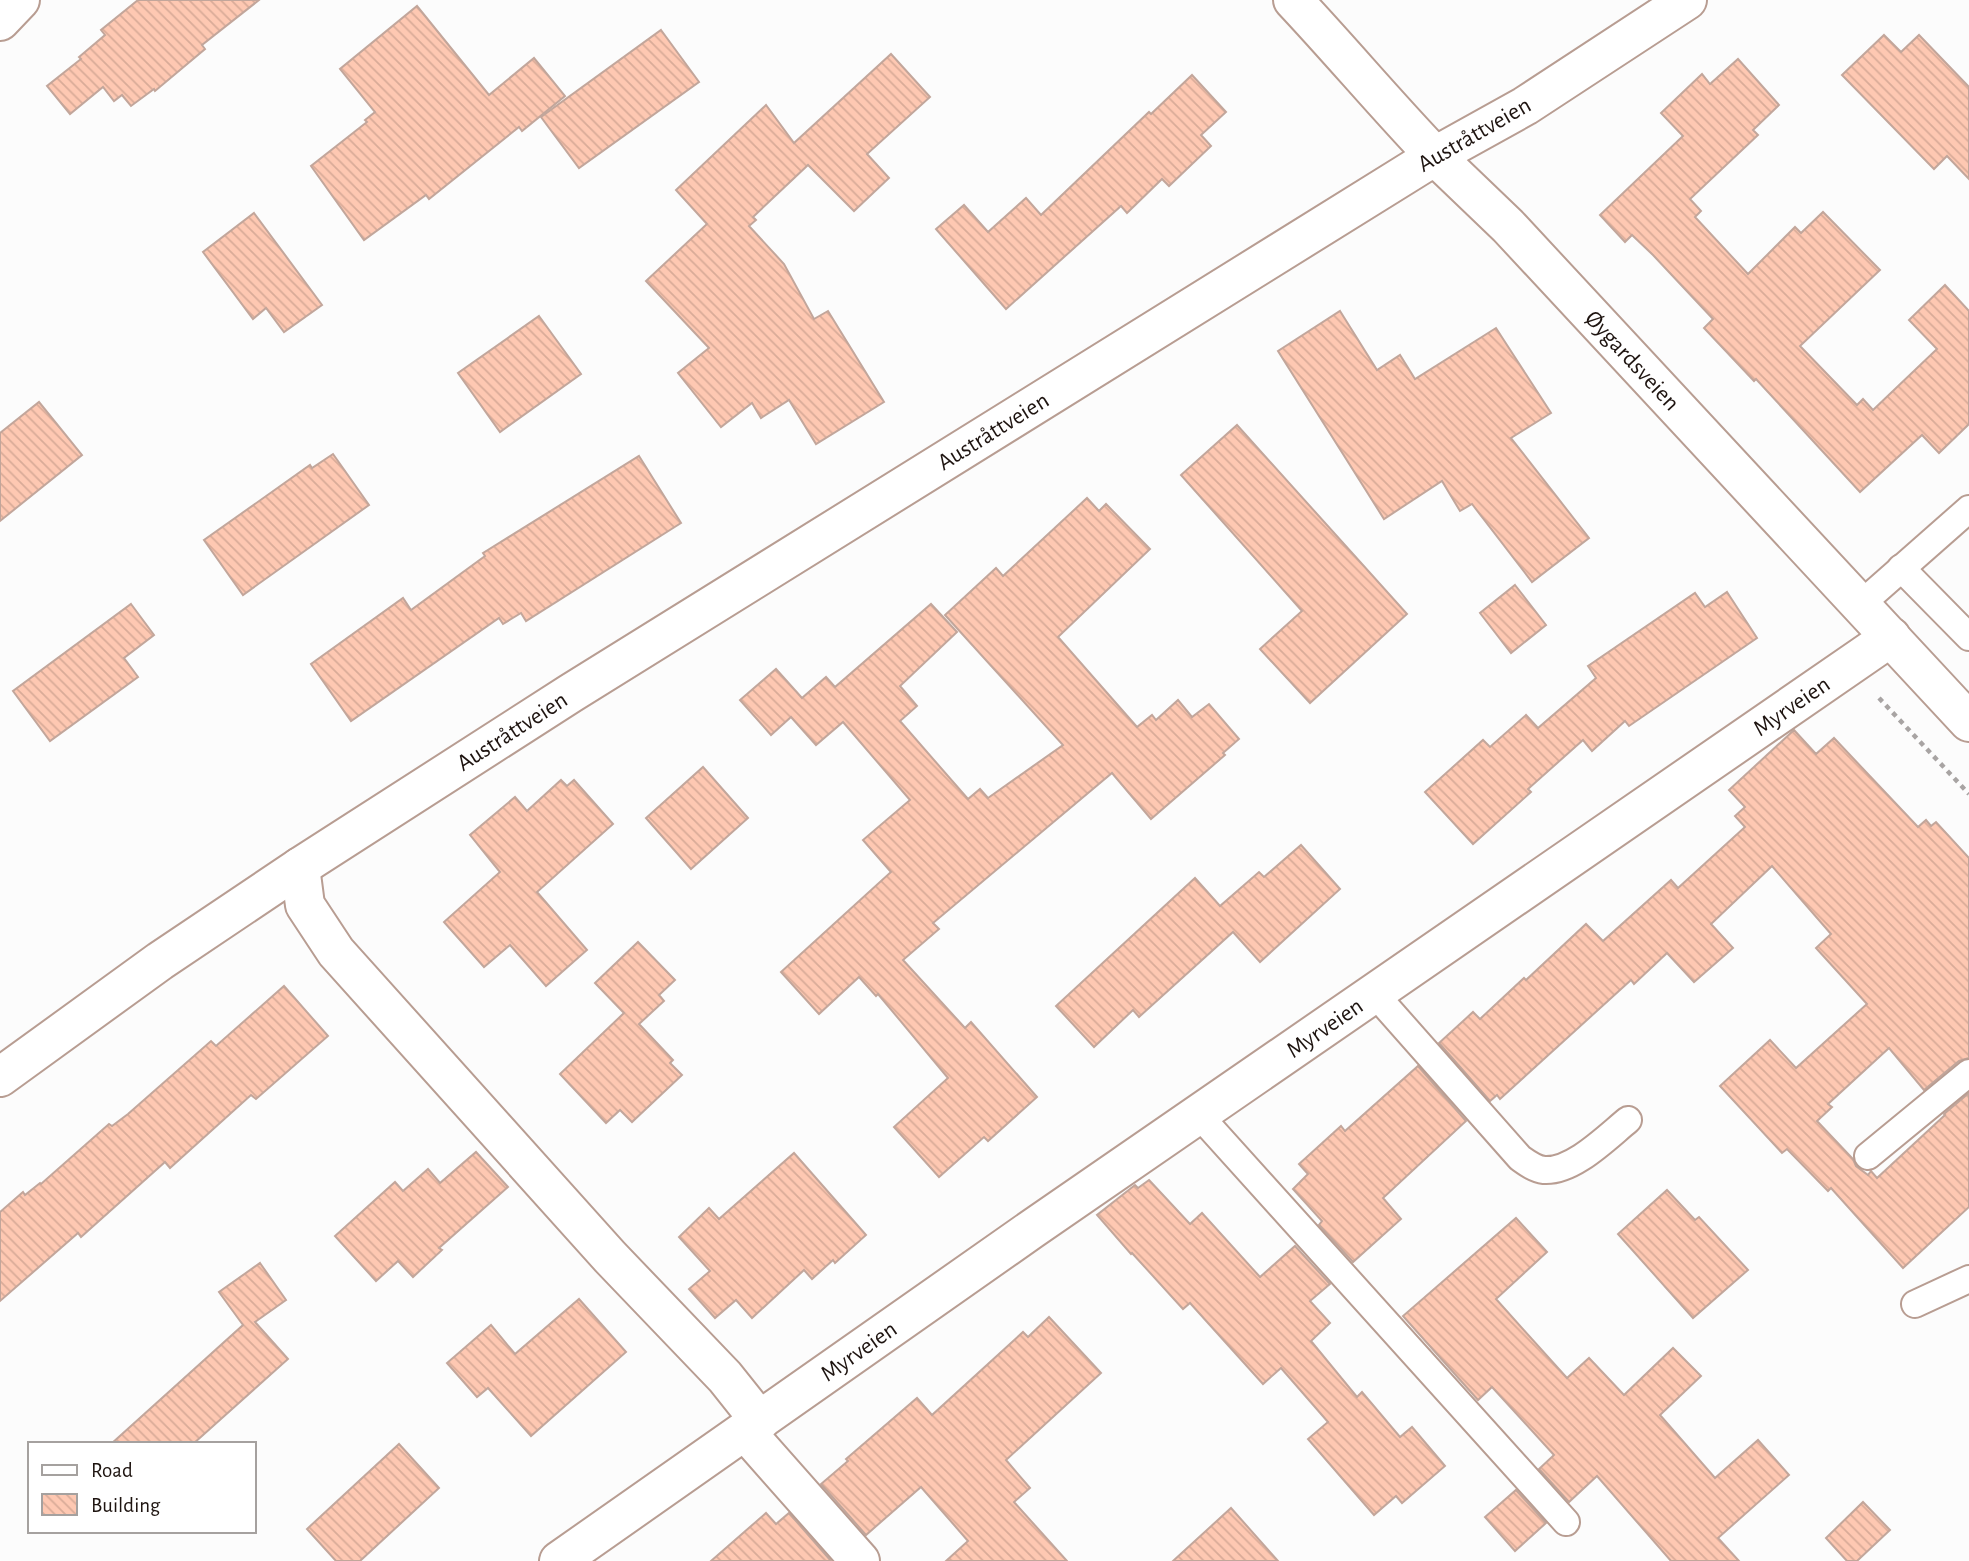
<svg xmlns="http://www.w3.org/2000/svg" width="1969" height="1561" viewBox="0 0 1969 1561" font-family="'Alegreya Sans',sans-serif">
<style>
.building{fill:url(#building-back-hatch);stroke:#c2a69b;stroke-width:2}
.lines{fill:none;stroke-linecap:round;stroke-linejoin:round}
.service-casing{stroke:#b89d92;stroke-width:30}
.minor-casing{stroke:#b89d92;stroke-width:42}
.tertiary-casing{stroke:#b89d92;stroke-width:42}
.secondary-casing{stroke:#b89d92;stroke-width:42}
.path{stroke:#a8a4a3;stroke-width:4.5;stroke-dasharray:5 5;stroke-linecap:butt}
.service{stroke:#fff;stroke-width:26}
.minor{stroke:#fff;stroke-width:38}
.tertiary{stroke:#fff;stroke-width:38}
.secondary{stroke:#fff;stroke-width:38}
.labels{text-anchor:middle;stroke-width:7;stroke-linejoin:round;paint-order:stroke}
.street-label{font-size:24px;fill:#1e1410;stroke:#fff}
</style>
<defs>
<pattern id="building-back-hatch" width="6" height="6" patternUnits="userSpaceOnUse" patternTransform="scale(1.75)"><rect width="6" height="6" fill="#fec8b2"/><path d="M-1 5l2 2M0 0l6 6M5-1l2 2" fill="none" stroke="#d9ab98"/></pattern>
</defs>
<rect width="100%" height="100%" fill="#fcfcfc"/>
<g class="building">
<path d="M138 0H259L202 45 205 49 155 91 154 89 131 106 122 95 114 101 103 87 70 114 47 86 81 59 79 57 105 35 101 30Z"/>
<path d="M417 6 489 95 534 58 565 96 522 131 519 127 429 199 426 195 364 240 311 166 367 122 365 120 375 112 340 69Z"/>
<path d="M661 30 699 82 579 168 541 117Z"/>
<path d="M1884 35 1901 52 1919 35 1969 87V179L1947 156 1934 169 1842 75Z"/>
<path d="M891 54 930 97 867 154 889 178 854 211 808 165 753 217 756 220 749 226 784 264 814 319 828 311 884 402 816 444 789 400 761 418 752 403 721 427 678 373 709 348 646 281 707 224 676 190 766 105 794 143Z"/>
<path d="M1738 59 1779 105 1753 130 1758 135 1690 199 1701 211 1695 217 1748 274 1795 227 1801 233 1823 212 1880 270 1800 346 1857 405 1863 399 1873 410 1937 349 1909 320 1945 285 1969 311V424L1939 453 1922 435 1860 492 1756 379 1754 381 1704 328 1713 319 1653 255 1632 235 1625 242 1600 215 1683 136 1661 113 1702 74 1710 84Z"/>
<path d="M1192 75 1226 112 1201 135 1211 146 1169 186 1162 179 1127 213 1121 206 1006 309 936 229 964 205 988 232 1026 198 1041 215 1149 112 1151 114Z"/>
<path d="M254 213 322 305 284 332 266 308 253 319 203 252Z"/>
<path d="M1340 311 1377 370 1400 355 1415 379 1496 328 1551 413 1511 438 1589 538 1532 582 1472 504 1460 511 1442 481 1384 519 1278 351Z"/>
<path d="M539 316 581 374 500 432 458 373Z"/>
<path d="M39 402 82 455 0 521V433Z"/>
<path d="M1237 425 1407 614 1310 703 1260 649 1302 611 1181 475Z"/>
<path d="M333 454 369 505 243 595 204 540 310 465 312 468Z"/>
<path d="M639 456 681 523 526 621 521 613 503 624 499 618 351 721 311 664 403 598 411 610 485 556 483 553Z"/>
<path d="M1087 498 1099 511 1106 504 1150 549 1058 637 1137 727 1152 715 1156 720 1178 700 1192 717 1209 704 1239 739 1223 753 1225 755 1151 819 1112 773 933 923 939 929 903 960 965 1028 971 1022 1037 1097 988 1141 984 1137 939 1177 894 1127 948 1078 878 994 876 996 859 977 819 1014 781 972 891 872 863 840 910 800 843 722 816 745 791 717 771 735 740 700 776 669 802 698 826 677 835 687 931 604 957 632 900 686 917 706 900 721 968 799 980 789 988 798 1063 745 945 615 996 568 1003 576Z"/>
<path d="M1515 585 1546 625 1511 653 1480 613Z"/>
<path d="M1727 592 1757 638 1629 726 1625 721 1592 751 1583 740 1528 789 1531 792 1473 844 1425 792 1483 740 1490 747 1526 715 1538 728 1596 678 1588 666 1695 593 1705 607Z"/>
<path d="M131 604 154 635 124 658 138 677 50 741 13 691Z"/>
<path d="M1794 730 1816 754 1834 738 1918 827 1926 820 1931 826 1936 822 1969 858V1058L1959 1061 1924 1090 1889 1048 1828 1104 1832 1107 1817 1121 1853 1159 1856 1166 1868 1175 1871 1171 1877 1178 1945 1115 1944 1114 1969 1093V1207L1903 1268 1831 1188 1828 1191 1787 1149 1782 1153 1720 1086 1770 1040 1796 1068 1867 1004 1816 948 1831 934 1772 866 1711 924 1733 948 1694 982 1667 953 1634 984 1631 980 1500 1099 1497 1095 1490 1101 1439 1043 1473 1012 1480 1019 1524 978 1526 980 1586 924 1603 941 1671 880 1678 888 1745 827 1735 816 1745 807 1729 790Z"/>
<path d="M703 767 748 818 691 869 646 818Z"/>
<path d="M561 780 567 786 574 780 613 824 537 892 587 950 546 986 510 945 484 967 444 922 500 872 470 835 515 797 527 811Z"/>
<path d="M1301 845 1340 889 1260 962 1233 932 1139 1017 1133 1010 1094 1047 1056 1006 1195 878 1220 906 1259 872 1264 877Z"/>
<path d="M638 942 675 980 659 995 664 1001 639 1024 673 1060 670 1063 682 1075 632 1122 620 1110 606 1123 560 1074 624 1013 595 983Z"/>
<path d="M284 986 328 1036 256 1099 251 1095 170 1168 165 1162 81 1237 78 1233 0 1301V1212L23 1192 25 1195 40 1183 41 1184 109 1124 112 1126 128 1114 211 1041 216 1046Z"/>
<path d="M1418 1066 1466 1121 1383 1198 1401 1219 1353 1262 1319 1225 1322 1221 1293 1189 1308 1174 1299 1164 1341 1126 1345 1131Z"/>
<path d="M476 1152 508 1187 439 1248 442 1250 413 1277 398 1261 376 1281 335 1236 395 1182 403 1191 428 1169 440 1183Z"/>
<path d="M794 1153 866 1235 835 1263 833 1260 812 1279 804 1270 752 1318 736 1300 715 1318 689 1289 710 1271 679 1237 709 1208 719 1219Z"/>
<path d="M1149 1180 1190 1224 1202 1213 1260 1277 1295 1246 1330 1284 1310 1301 1330 1323 1311 1341 1357 1397 1362 1392 1400 1437 1412 1427 1445 1466 1402 1503 1396 1496 1374 1515 1308 1439 1328 1422 1281 1368 1263 1384 1190 1303 1183 1309 1132 1253 1131 1254 1097 1215 1135 1185 1138 1188Z"/>
<path d="M1667 1190 1695 1220 1699 1217 1748 1270 1693 1318 1618 1234Z"/>
<path d="M1516 1218 1547 1252 1496 1299 1567 1378 1589 1358 1624 1395 1673 1348 1701 1376 1660 1415 1715 1478 1758 1440 1789 1475 1718 1538 1739 1561H1671L1597 1476 1569 1502 1539 1469 1554 1455 1492 1387 1478 1400 1403 1316Z"/>
<path d="M260 1263 286 1300 255 1322 288 1359 193 1444H111L243 1325 219 1292Z"/>
<path d="M579 1299 626 1352 531 1436 488 1388 477 1397 447 1363 491 1325 515 1354Z"/>
<path d="M1049 1317 1101 1373 1006 1460 1030 1488 1014 1502 1067 1561H946L968 1541 921 1487 866 1535 821 1484 848 1461 846 1459 917 1398 932 1415 1023 1332 1028 1337Z"/>
<path d="M399 1444 439 1488 360 1561H336L307 1529Z"/>
<path d="M1516 1490 1546 1523 1515 1551 1485 1517Z"/>
<path d="M1863 1502 1890 1530 1857 1561H1847L1826 1538Z"/>
<path d="M1231 1508 1278 1561H1173Z"/>
<path d="M766 1513 776 1524 789 1513 831 1561H711Z"/>
</g>
<g class="lines">
<defs>
<g id="service">
<path d="M1901 568 1969 637"/>
<path d="M1860 605 1969 509"/>
<path d="M1374 993 1520 1158C1527 1163 1535 1169 1544 1170 1573 1172 1607 1137 1628 1120"/>
<path d="M1198 1114 1566 1522"/>
<path d="M1868 1156 1969 1073"/>
<path d="M1915 1304 1969 1279"/>
</g>
<g id="minor">
<path d="M0 21 20 0"/>
<path d="M300 867 305 905 336 952 610 1257 725 1377 760 1421"/>
<path d="M745 1431 860 1561"/>
<path id="s1" d="M559 1561 1032 1229 1891 637"/>
</g>
<path id="tertiary" d="M1293 0C1341 51 1386 105 1435 156L1525 106 1687 0"/>
<g id="secondary">
<path id="s2" d="M0 1077 160 961 300 867 571 693 1435 156 1508 226 1969 722"/>
</g>
</defs>
<use href="#service" class="service-casing"/>
<use href="#minor" class="minor-casing"/>
<use href="#tertiary" class="tertiary-casing"/>
<use href="#secondary" class="secondary-casing"/>
<path class="path" d="M1879 698 1969 794"/>
<use href="#service" class="service"/>
<use href="#minor" class="minor"/>
<use href="#tertiary" class="tertiary"/>
<use href="#secondary" class="secondary"/>
</g>
<g class="labels">
<g class="street-label">
<text transform="translate(1474 134) rotate(-30)" y="8">Austråttveien</text>
<text dy="8" stroke="none"><textPath href="#s2" startOffset="1990">Øygardsveien</textPath></text>
<text dy="8" stroke="none"><textPath href="#s2" startOffset="1185">Austråttveien</textPath></text>
<text dy="8" stroke="none"><textPath href="#s1" startOffset="1500">Myrveien</textPath></text>
<text dy="8" stroke="none"><textPath href="#s2" startOffset="618">Austråttveien</textPath></text>
<text dy="8" stroke="none"><textPath href="#s1" startOffset="933">Myrveien</textPath></text>
<text dy="8" stroke="none"><textPath href="#s1" startOffset="366">Myrveien</textPath></text>
</g>
</g>
<rect x="28" y="1442" width="228" height="91" fill="#ffffff" stroke="#a5a19f" stroke-width="2"/>
<rect x="42" y="1465" width="35" height="10" fill="#ffffff" stroke="#a5a19f" stroke-width="2"/>
<text x="91" y="1477" font-size="21" fill="#1e1410">Road</text>
<rect x="42" y="1494" width="35" height="21" fill="url(#building-back-hatch)" stroke="#a5a19f" stroke-width="2"/>
<text x="91" y="1512" font-size="21" fill="#1e1410">Building</text>
</svg>
